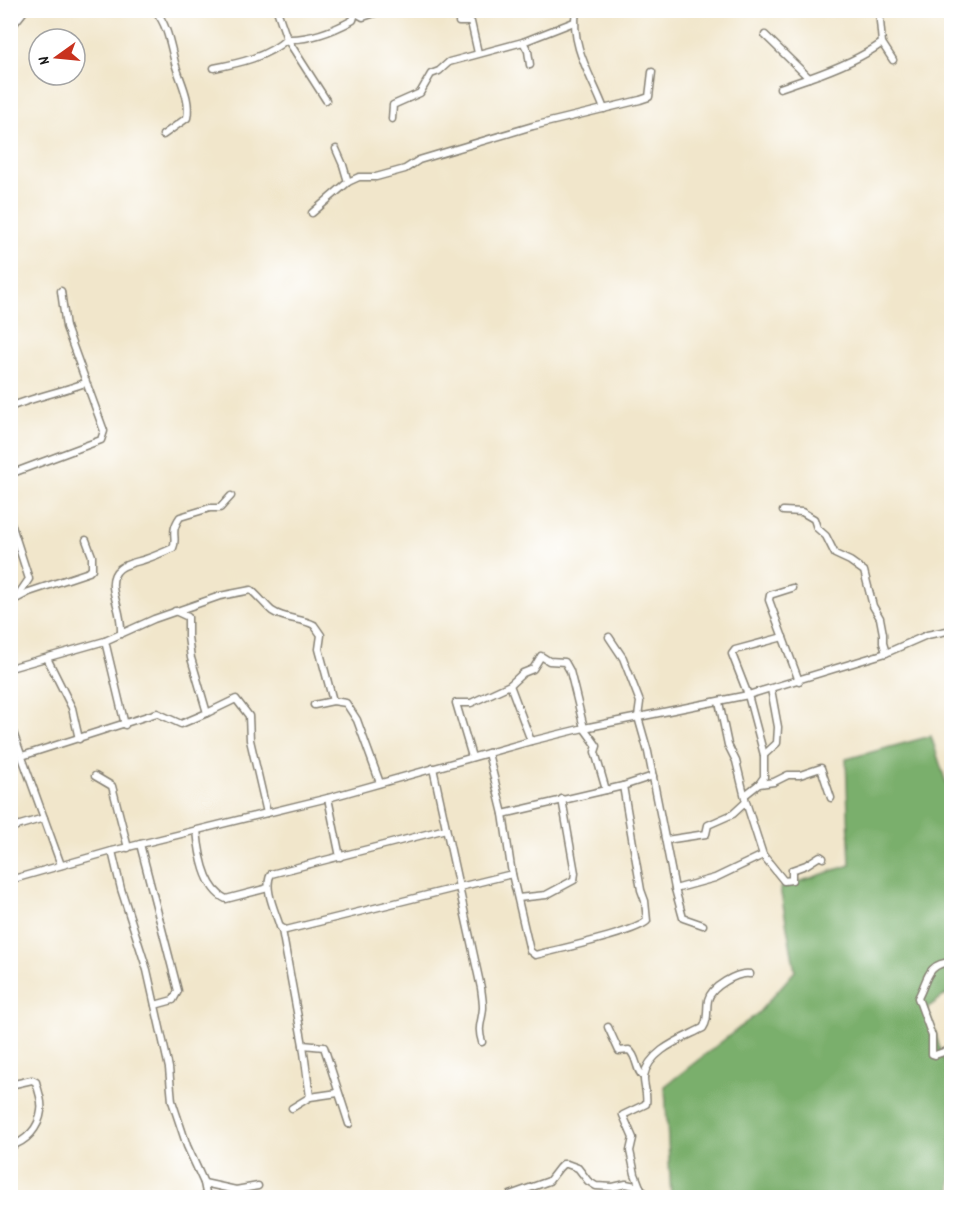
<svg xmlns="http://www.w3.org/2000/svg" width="962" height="1208" viewBox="0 0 962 1208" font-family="Dekko,sans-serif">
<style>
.forest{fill:#7aaf6c;stroke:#4b6644;stroke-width:1.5}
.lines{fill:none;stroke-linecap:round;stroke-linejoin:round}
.minor-casing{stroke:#868174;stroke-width:9}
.minor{stroke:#fff;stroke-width:6}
</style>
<rect width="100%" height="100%" fill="#fff"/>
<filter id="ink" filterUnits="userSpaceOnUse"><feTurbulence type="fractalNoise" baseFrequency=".0167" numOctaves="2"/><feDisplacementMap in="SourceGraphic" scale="12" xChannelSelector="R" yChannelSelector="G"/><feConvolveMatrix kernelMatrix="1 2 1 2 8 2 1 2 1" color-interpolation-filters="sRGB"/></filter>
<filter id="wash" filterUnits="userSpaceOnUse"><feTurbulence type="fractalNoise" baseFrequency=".008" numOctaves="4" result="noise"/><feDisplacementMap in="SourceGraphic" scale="24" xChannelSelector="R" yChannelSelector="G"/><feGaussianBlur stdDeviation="1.35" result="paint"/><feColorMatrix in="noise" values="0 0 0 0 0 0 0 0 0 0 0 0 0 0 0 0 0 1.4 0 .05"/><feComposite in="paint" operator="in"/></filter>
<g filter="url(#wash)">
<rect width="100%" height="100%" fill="#f1e6cb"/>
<path class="forest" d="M931 736 952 801 951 991 927 1008 951 1083V1197H671L665 1086 758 1013 795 971 780 888 850 865 846 759Z"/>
</g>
<g filter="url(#ink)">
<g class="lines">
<defs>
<g id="minor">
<path d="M155 10C168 26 170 44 175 63 180 81 191 99 187 118L163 135"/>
<path d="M277 10 287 39C311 40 333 31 353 20L356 10"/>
<path d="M576 10C570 46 592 77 604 109"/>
<path d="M879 10 882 43 893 60"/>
<path d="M356 13 363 17 384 10"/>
<path d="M459 22H471L478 53"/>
<path d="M10 29 25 10"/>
<path d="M765 35 809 78C835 69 860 59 882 43"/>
<path d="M523 42 528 51 530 65"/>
<path d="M214 68C240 63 267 57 287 39L326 100"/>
<path d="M780 88 809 78"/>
<path d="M392 119 393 105 420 93 431 74 439 71 449 62 523 42 574 22"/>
<path d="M336 149 343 165 348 182"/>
<path d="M312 213 348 182 359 177H376L405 169 419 160 533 126 640 100 649 97 652 72"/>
<path d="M10 407C35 397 60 392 85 383"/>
<path d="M10 474 101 440 104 431 66 327 61 291"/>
<path d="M783 511 802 512 814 519 817 528 826 536 835 554 850 561 864 571 873 606 880 618 883 634V643L886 653"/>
<path d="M10 520 29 579 16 598"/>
<path d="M792 588 770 595 769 600 799 681"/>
<path d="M10 602 29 592 89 572 92 569V556L86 540"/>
<path d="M121 634C122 614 115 604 113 587 111 564 132 564 146 559 155 556 164 552 173 548 178 537 169 533 180 517L210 508H220L231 496"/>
<path d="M609 637 623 658 640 702 638 717 648 752 675 889 683 918 703 925"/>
<path d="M105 641 125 725"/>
<path d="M47 658 72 708 79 739"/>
<path d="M10 668 105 641 154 619 220 596 251 590C258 596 267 607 272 611 285 620 302 618 314 625L321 635 319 649 333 701"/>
<path d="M510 685 531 741"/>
<path d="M719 702 728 745 736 761 746 802 763 855 784 881 792 880V870L806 865 820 856 823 858"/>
<path d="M314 705 333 701 346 703 357 720 380 783"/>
<path d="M207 713 236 699 249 716 250 740 267 813"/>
<path d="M10 724 61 865"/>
<path d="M488 753 503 814 512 874 530 951 535 955C556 950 634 933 647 921L645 901 641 890 623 786"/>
<path d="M764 755 777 743 778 727 771 689"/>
<path d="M22 756 157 713 181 724 207 713 191 658 188 637V617L175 611"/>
<path d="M472 757 456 703H471L510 685 523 673 533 669 541 656 549 661 565 662 570 671 584 728 597 746 595 752 606 790"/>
<path d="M433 768 481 988C482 995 483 1002 483 1008 482 1023 477 1026 482 1042"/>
<path d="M95 776 112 786 128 848"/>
<path d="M759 784 764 777V755L748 695 732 654 735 650 783 637"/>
<path d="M745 795 759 784 774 782 788 775H800L821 768 831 798"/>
<path d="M328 798 340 857"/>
<path d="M503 814 623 786 653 776"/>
<path d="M10 828 44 818"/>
<path d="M446 829 271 874C263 888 276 913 280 927L286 930 512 874"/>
<path d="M197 830C199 852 204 889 226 899L268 888"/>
<path d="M666 840 706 834 708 825 733 814 746 802"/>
<path d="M140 844 178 991 173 1000 155 1005"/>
<path d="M112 851 121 889 147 970 169 1068 172 1101 187 1146 204 1183 207 1198"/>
<path d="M10 880 112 851 328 798 531 741 584 728 748 695 886 653 927 635 952 630"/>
<path d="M675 889 715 878 763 855"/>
<path d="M518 898 546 895 574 880 575 873 562 799"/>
<path d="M282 930 303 1045 324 1047 349 1124"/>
<path d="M952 962C926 963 928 980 918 998L932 1036V1054L935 1055 952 1049"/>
<path d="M608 1027 619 1051 629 1050C638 1057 635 1071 644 1077"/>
<path d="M303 1045 310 1097"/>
<path d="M10 1085 32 1080 36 1082C38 1091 43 1101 41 1111 39 1128 26 1142 10 1146"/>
<path d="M292 1108 310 1097 338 1093"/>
<path d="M204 1183 236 1190 258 1186"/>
<path d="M510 1195 549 1181 559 1168 563 1164H567L578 1168 588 1181 596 1186 613 1187 626 1184 640 1187"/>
<path d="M648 1198 640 1187 635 1174 630 1151 633 1138 623 1115 646 1104C648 1094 643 1084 644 1076 649 1050 682 1039 703 1028 709 1019 706 1011 708 1000 711 987 737 972 750 974"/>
</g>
</defs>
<use href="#minor" class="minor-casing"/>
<use href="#minor" class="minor"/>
</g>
</g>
<rect width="962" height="1208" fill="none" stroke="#fff" stroke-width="36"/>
<g transform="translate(57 57) rotate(255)"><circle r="28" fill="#ffffff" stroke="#a4a4a4" stroke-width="1.5"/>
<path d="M0-4.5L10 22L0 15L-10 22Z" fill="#c8321e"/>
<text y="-9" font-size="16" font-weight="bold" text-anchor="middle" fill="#1c1c1c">N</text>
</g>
</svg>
